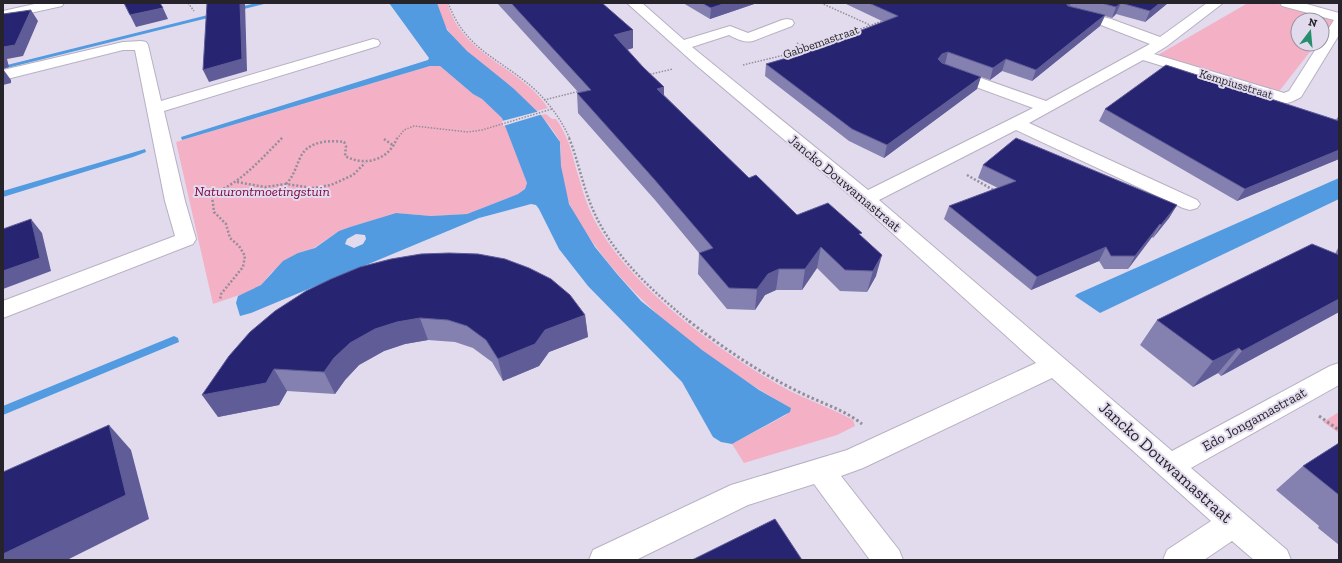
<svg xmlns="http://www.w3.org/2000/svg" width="1342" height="563" viewBox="0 0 1342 563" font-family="'Zilla Slab',serif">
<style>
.green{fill:#f4b0c4}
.water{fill:#529be1;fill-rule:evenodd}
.pier{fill:#e2dbed}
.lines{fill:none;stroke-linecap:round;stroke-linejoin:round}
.minor-casing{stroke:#b8b0c2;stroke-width:2}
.path-far2{stroke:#938e9b;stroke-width:1.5;stroke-dasharray:1.5 1.5;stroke-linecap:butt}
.path-far1{stroke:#938e9b;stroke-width:2.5;stroke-dasharray:2 2;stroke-linecap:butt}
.path{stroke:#938e9b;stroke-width:3;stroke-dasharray:2.5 2.5;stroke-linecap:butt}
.minor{fill:#fff;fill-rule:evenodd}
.wall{fill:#8480b0}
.shaded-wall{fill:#5f5c97}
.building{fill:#272572;stroke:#5f5c97}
.labels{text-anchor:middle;stroke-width:4;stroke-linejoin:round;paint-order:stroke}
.far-street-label{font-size:12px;fill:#26232a;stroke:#e2dbed}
.street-label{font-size:14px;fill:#26232a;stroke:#e2dbed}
.park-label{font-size:14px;font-style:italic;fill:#7f0040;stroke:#e2dbed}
.near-street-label{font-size:17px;fill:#26232a;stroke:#e2dbed}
</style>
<rect width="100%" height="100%" fill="#e2dbed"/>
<g class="green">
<path d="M437 3H447C464 58 519 65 548 108L537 111C529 104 521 96 513 88 490 69 438 36 437 3Z"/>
<path d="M1248 3H1274L1335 19 1322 36V20H1298V44H1316L1277 94 1156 56Z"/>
<path d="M435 65 440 66 473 94 482 99 503 118 527 183 525 189 518 194 467 214 431 216 396 213 350 227 339 231 314 248 298 253 272 272 261 285 251 291 213 304 176 142 430 66Z"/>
<path d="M546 114 552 119H556C570 139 572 155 579 178 584 197 591 216 602 233 640 295 727 357 790 391 811 401 833 409 853 420L855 426 837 435 744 463 732 444 786 415 791 408C708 362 614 291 570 205 565 196 561 174 561 164 560 157 562 149 560 143 558 135 546 122 541 115Z"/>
<path d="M1339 412V433L1323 422Z"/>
</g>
<g class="water">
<path d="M256 3H268L3 69V66Z"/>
<path d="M389 3H437L447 30 467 51 513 88 541 115 560 142 561 166 569 204 595 247 617 274 641 301 702 350 759 390 791 408 790 412 732 444 721 442 713 437 682 382 588 286 559 249 539 209 536 205 531 204 479 218 251 313 240 316 236 303 238 296 261 285 283 261 298 253 315 248 339 231 350 227 396 213 431 216 467 214 518 194 525 189 527 183 502 118 482 99 473 94 440 66H430L182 140 181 137 428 60 429 58ZM356 234 365 235 366 239 363 244 354 248 345 244 347 239Z"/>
<path d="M145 149 146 152 133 157 3 197V191Z"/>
<path d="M1339 178V199L1100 313 1075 296 1077 294Z"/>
<path d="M174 336 178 338 179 342 3 415V406Z"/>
</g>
<path class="pier" d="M540 111 543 114 503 126 502 121Z"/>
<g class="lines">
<defs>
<g id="minor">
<path d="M39 3H64L62 6 3 19V11Z"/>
<path d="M627 3H642L684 40 730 26 748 33 782 20 787 19 792 20 794 23 792 26 753 41C744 43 737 39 729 35L692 47 868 190 1033 108 946 76 944 73 946 70 952 68 958 70 1046 101 1150 44 1101 25 1069 16 1067 13 1069 10 1074 9 1111 19 1160 37 1207 3H1223L1167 46 1154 54 1284 93 1289 91 1319 44H1322V39L1334 20 1282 6 1280 3H1303L1339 13V35L1301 97C1293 101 1288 105 1279 102L1143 60 1029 123 1197 200 1200 204 1197 208 1190 210 1183 208 1016 130 879 200 1172 451 1330 366 1339 363V385L1191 468 1287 550 1291 560H1254L1232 541 1204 560H1163L1167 550 1211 521 1052 378 863 468 841 476 899 550 903 560H870L814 484 748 505 636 560H589L593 550 731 485 847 450 1036 363 859 203 696 65Z"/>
<path d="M373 39 378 40 380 43 378 46 164 111 185 201 196 239 193 244 3 318V301L175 236 165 201 135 50H123L3 80V70L123 42 141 41 146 42 148 45 161 101Z"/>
</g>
</defs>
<use href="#minor" class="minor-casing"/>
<g class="path-far2">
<path d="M188 3 194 11"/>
<path d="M448 3C465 47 492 55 526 82 545 97 560 117 570 139"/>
<path d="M821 3 870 25"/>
<path d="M797 43 811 52"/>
<path d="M743 65 797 52 885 20"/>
<path d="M647 75 673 69"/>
<path d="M544 100 580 91"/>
<path d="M281 139 282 138"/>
<path d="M397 139 404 130 414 126 468 132 482 130 552 109"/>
</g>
<g class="path-far1">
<path d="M569 138C578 160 582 183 591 205 610 253 651 290 690 322"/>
<path d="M384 139 394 146"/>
<path d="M967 175 995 191"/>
<path d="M237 182 265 187 286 184 313 188 331 185 353 175 365 163"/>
<path d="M286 184C294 176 296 166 301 156 309 141 329 140 344 142L346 146 345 156C365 167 389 160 397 138"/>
<path d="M212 196 214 212 226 224 230 238 239 246 245 256 243 267 221 294 220 300"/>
<path d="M201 197C236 189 257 163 282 138"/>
</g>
<g class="path">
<path d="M689 321C723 348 760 373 799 392 821 403 843 409 862 424"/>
<path d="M1319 416 1339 430"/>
</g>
<use href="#minor" class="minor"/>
</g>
<g class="wall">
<path d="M497 3H602L633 30V48L627 50 664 95 749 178 797 215 861 236 876 276 867 292 840 291 817 268 802 290H776L765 295 755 310 727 309 698 274 699 253 655 200 578 113 577 93H579Z"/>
<path d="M683 3H757L710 19Z"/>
<path d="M844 3H1168L1145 22 1116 14 1112 18 1105 16 1100 26 1032 81 1002 71 990 80 944 64 977 89 884 158 849 141 765 76 766 64 797 55 884 22Z"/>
<path d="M1105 109 1336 120 1339 115V159L1237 201 1099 121Z"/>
<path d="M983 165 1177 205 1169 218 1153 238 1152 237 1128 269H1104L1099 261 1031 290 944 219 949 206 998 188 978 178Z"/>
<path d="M1339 246V312L1221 376 1218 373 1193 387 1140 345 1157 320 1335 254Z"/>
<path d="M275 311 585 315 588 337 549 352 539 366 503 381 492 362 473 348 455 342 428 340 405 344 384 351 359 365 345 380 335 394 287 391 279 405 218 417Z"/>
<path d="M1339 443V545L1318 528 1319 526 1276 490 1303 466Z"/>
</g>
<g class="shaded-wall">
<path d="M240 3H245L247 71 209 82 203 70Z"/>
<path d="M726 3H757L710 19 711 8Z"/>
<path d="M1064 3H1071L1069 7Z"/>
<path d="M1121 3 1116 14 1112 18 1116 7Z"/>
<path d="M1160 3H1168L1145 22 1150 11Z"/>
<path d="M163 8 168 19 136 27 130 15Z"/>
<path d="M31 10 38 21 23 56 7 59 9 67 3 69 11 80V83L3 85V47Z"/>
<path d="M1105 15 1100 26 1032 81 1036 70Z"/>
<path d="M633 30V48L615 53 614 35Z"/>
<path d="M948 52 945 64 938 66V59L942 54Z"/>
<path d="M1006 59 1002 71 990 80 993 68Z"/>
<path d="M981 77 977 89 884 158 887 145Z"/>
<path d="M664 87V107L657 89Z"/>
<path d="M1339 150V159L1237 201 1245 189Z"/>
<path d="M1177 205 1169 218 1153 238 1161 225Z"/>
<path d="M31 219 42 233 51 271 3 289V271Z"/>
<path d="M1160 224 1152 237 1128 269 1135 256Z"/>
<path d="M821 247 817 268 802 290 805 269Z"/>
<path d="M1106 247 1099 261 1031 290 1037 277Z"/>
<path d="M882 255 876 276 867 292 873 271Z"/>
<path d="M779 269 776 290 765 295 755 310 757 289 768 274Z"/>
<path d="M1339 299V312L1221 376 1242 351Z"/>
<path d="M585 315 588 337 549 352 539 366 503 381 498 359 545 330Z"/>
<path d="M420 318 428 340 405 344 384 351 359 365 345 380 335 394 324 372 334 358 350 343 375 329 397 322Z"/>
<path d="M1239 348 1218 373 1193 387 1213 361Z"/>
<path d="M274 369 287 391 279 405 218 417 202 395Z"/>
<path d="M109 425 131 450 149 519 67 560H3V554Z"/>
</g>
<g class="building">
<path d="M124 3H160L163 8 130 15Z"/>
<path d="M207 3H240L242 59 203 70Z"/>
<path d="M511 3H602L633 30 614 35 643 67 664 87 657 89 749 178 756 175 797 215 828 203 862 233 859 234 882 255 873 271 845 270 821 247 805 269H779L768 274 757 289 729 288 699 253 713 248 654 179 577 93 591 90Z"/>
<path d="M702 3H726L711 8Z"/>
<path d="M869 3H1066L1068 6 1105 15 1036 70 1006 59 993 68 948 52 942 54 938 59 942 63 981 77 887 145 852 129 766 64 797 55 898 16Z"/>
<path d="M1101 3H1121L1116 7Z"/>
<path d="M1121 3H1160L1150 11Z"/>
<path d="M31 10 15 45 3 47V14Z"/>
<path d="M1166 65 1339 121V150L1245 189 1105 109Z"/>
<path d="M1016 138 1177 205 1161 225 1160 224 1135 256H1111L1106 247 1037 277 949 206 1016 181 983 165Z"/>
<path d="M31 219 40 258 3 271V229Z"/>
<path d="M1312 244 1339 255V299L1242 351 1239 348 1213 361 1157 320Z"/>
<path d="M449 253 478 254 505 259 529 268 551 279 570 295 585 315 545 330 535 344 498 359 486 340 467 326 448 320 420 318 397 322 375 329 350 343 334 358 324 372 274 369 266 383 202 395 229 356 250 332 275 311 306 291 331 279 360 267 391 259 421 254Z"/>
<path d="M109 425 126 495 3 554V472Z"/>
<path d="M1339 443V495L1303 466Z"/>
<path d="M775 519 802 560H692Z"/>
</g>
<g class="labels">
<g class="far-street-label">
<text transform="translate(821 42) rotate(-19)" y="4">Gabbemastraat</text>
<text transform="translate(1236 84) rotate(17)" y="4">Kempiusstraat</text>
</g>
<g class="street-label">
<text transform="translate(845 183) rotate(40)" y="5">Jancko Douwamastraat</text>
<text transform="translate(1254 419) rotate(-29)" y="5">Edo Jongamastraat</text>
</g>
<g class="park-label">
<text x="262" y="196">Natuurontmoetingstuin</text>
</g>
<g class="near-street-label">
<text transform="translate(1166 462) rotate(42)" y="6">Jancko Douwamastraat</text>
</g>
</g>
<rect width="1342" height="563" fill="none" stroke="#26232a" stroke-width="8"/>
<g transform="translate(1310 32) rotate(16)"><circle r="19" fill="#e2dbed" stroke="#97919f"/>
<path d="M0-3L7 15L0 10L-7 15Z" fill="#258e6c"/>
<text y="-6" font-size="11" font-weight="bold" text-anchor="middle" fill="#26232a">N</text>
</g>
</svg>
